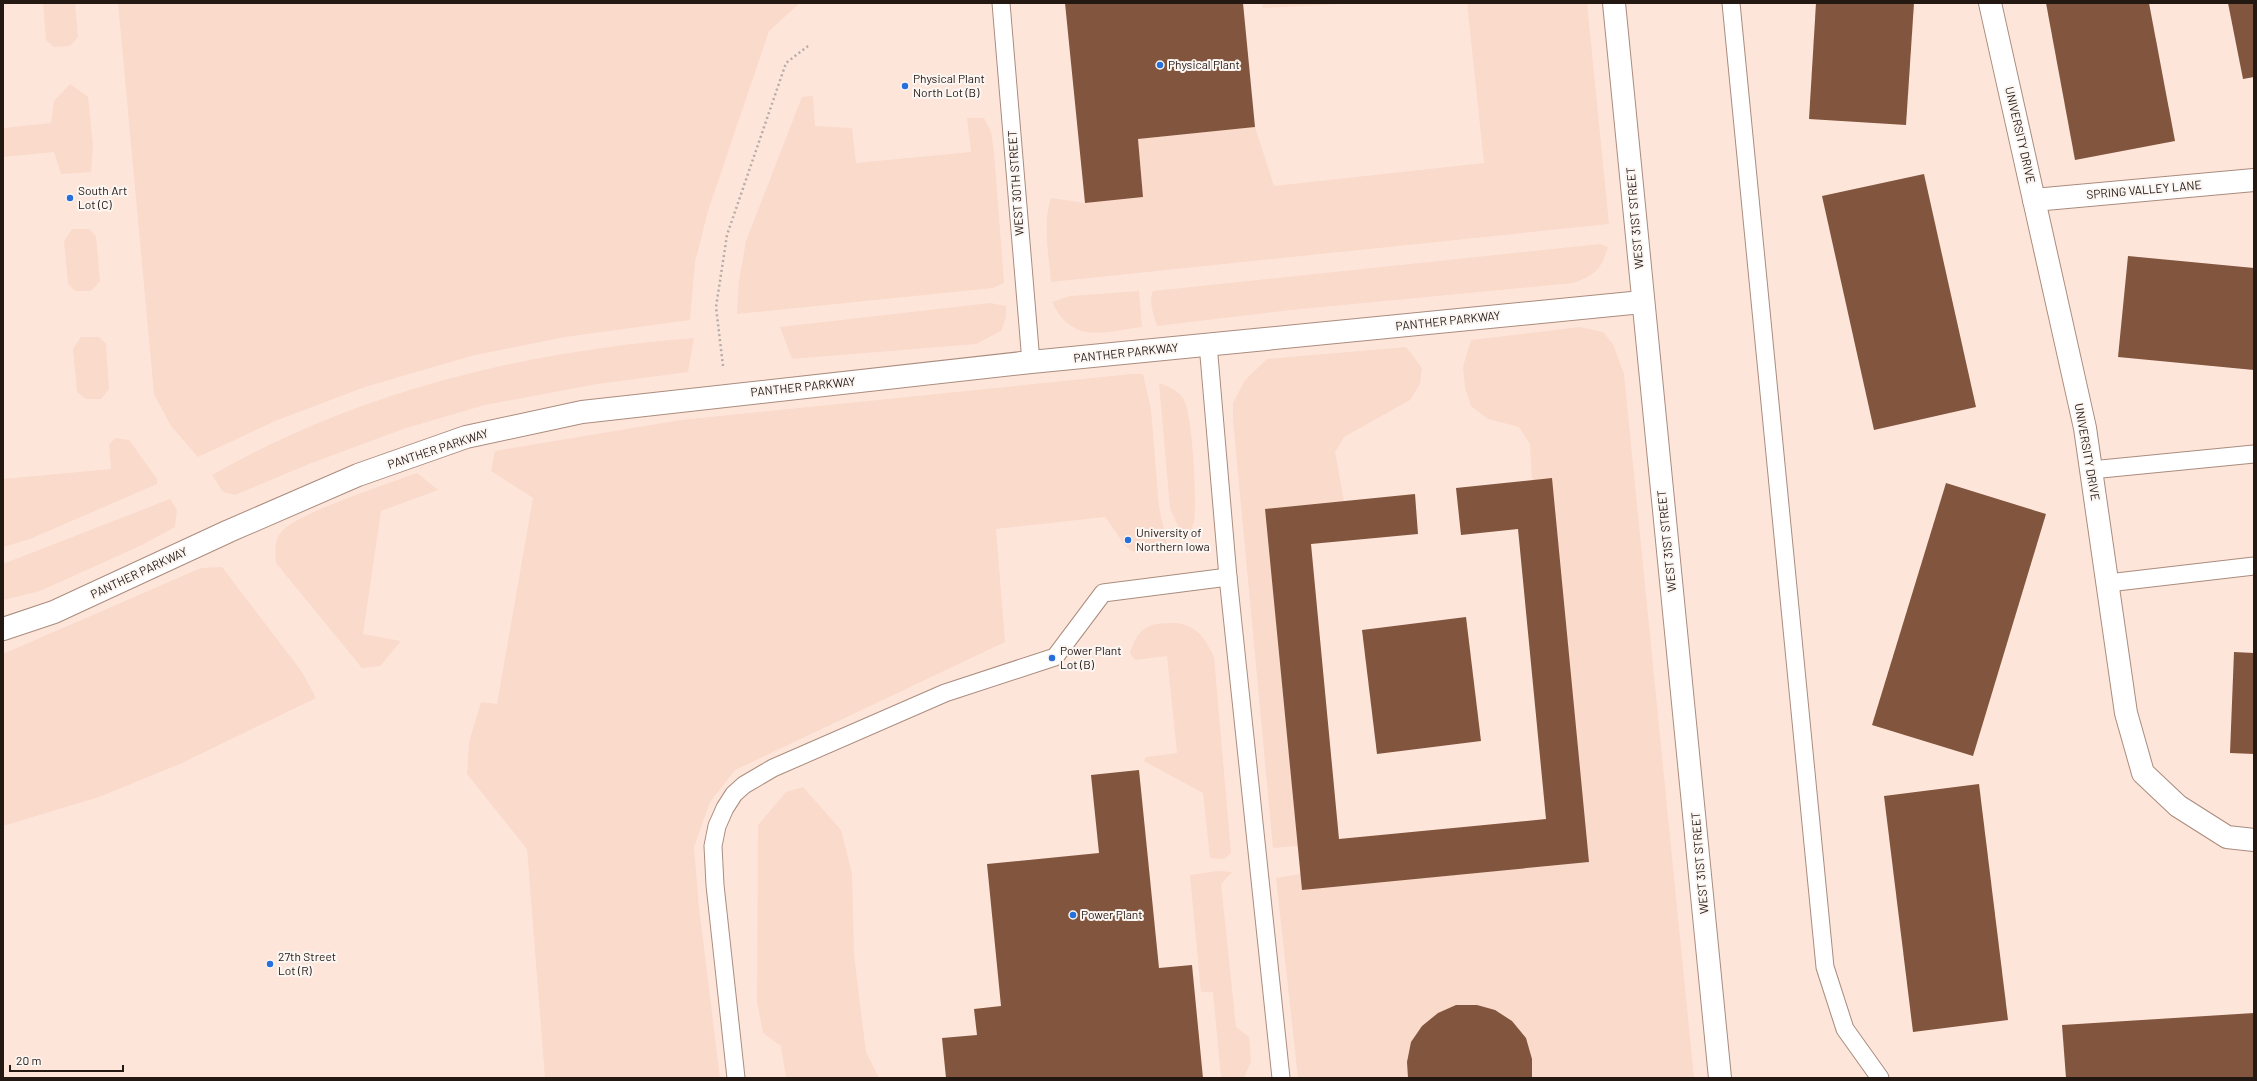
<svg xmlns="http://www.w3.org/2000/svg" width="2257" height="1081" viewBox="0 0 2257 1081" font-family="Barlow,sans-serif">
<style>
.built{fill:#fee5da}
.green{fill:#fadaca}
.building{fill:#82553e}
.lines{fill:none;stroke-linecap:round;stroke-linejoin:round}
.service-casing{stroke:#aa8c7e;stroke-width:19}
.minor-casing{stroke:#aa8c7e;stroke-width:24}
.path{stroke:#b4aca8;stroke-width:2.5;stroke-dasharray:2 3;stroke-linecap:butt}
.service{stroke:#fff;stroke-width:17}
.minor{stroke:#fff;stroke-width:22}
.poi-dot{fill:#2670db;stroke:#fcf6f3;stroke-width:1.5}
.labels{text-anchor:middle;stroke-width:4;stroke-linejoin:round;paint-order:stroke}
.poi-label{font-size:12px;fill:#241813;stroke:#fcf6f3;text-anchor:start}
.street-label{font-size:12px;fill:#241813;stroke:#fcf6f3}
</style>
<rect width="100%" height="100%" fill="#fcf6f3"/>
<rect class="built" x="3" y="3" width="2251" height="1075"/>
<g class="green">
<path d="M43 3H75L78 37 70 46 54 47 46 40Z"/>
<path d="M118 3H800L769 31 708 211 695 262 690 320 565 337 471 356 365 387 275 421 198 457 171 426 154 394Z"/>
<path d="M1262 3H1340V4L1263 8Z"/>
<path d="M1467 3H1587L1609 224 1051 282C1049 254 1042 225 1051 198L1085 203 1143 197 1138 139 1255 127 1274 186 1484 163Z"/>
<path d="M70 84 88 97 93 146 91 172 61 174 54 152 3 157V128L51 123 54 101Z"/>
<path d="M813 96 815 126 852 128 856 163 971 152 967 118H984L991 132 994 152 1004 283 993 288 737 314 739 281 746 241 802 97Z"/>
<path d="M72 229H89L96 236 100 281 91 291H76L68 284 64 241Z"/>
<path d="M1600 244 1608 247C1601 270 1595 275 1573 283L1291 310 1157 326C1154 316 1148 301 1153 291Z"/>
<path d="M1139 291 1142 327C1102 332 1073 345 1052 302L1070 296Z"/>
<path d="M990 303 1006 306V317L1001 331 976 344 792 359 780 327Z"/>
<path d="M1580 327 1603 332 1613 344 1624 374 1694 1078H1298L1276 878 1301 874 1302 889 1589 862 1532 480 1530 444 1519 427 1488 419 1471 406 1465 387 1463 367 1471 340Z"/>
<path d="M81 337H99L106 344 109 389 101 399H86L77 392 73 349Z"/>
<path d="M694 338 688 372 597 384 485 405 403 429 309 464 235 495 223 492 212 475C360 391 525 351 694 338Z"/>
<path d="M1406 347 1422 368 1420 384 1410 400 1344 437 1335 452 1344 501 1265 509 1298 846 1273 848 1233 420V403L1245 380 1267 359Z"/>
<path d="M1132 374H1143L1151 410 1159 507 1168 549C1125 561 1129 548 1105 517L996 529 1005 642 735 770 710 802 694 847 699 907 720 1078H545L527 849 467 774 469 742 481 702 497 704 533 498 491 471 495 451 681 420Z"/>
<path d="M1159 383C1168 386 1179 391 1184 400 1193 418 1197 501 1194 522 1192 529 1188 536 1185 542L1170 508Z"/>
<path d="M116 438 129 440 157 479V484L30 539 3 547V479L111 469 109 444Z"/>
<path d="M417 473 438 490 381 511 363 634 401 641 380 666 362 668 276 563C275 552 274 540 282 531 300 512 388 484 417 473Z"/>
<path d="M170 499 177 510 175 527 142 545 40 591 3 600V564Z"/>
<path d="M222 567 302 672 316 698 182 763 99 797 3 826V654L201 568Z"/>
<path d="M1177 623C1198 627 1205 638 1214 657L1231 853 1224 859 1210 858 1203 793 1144 761 1146 757 1177 753 1167 656 1135 660 1130 653C1139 625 1149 623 1177 623Z"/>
<path d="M803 787 841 830 852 874 854 955 866 1052 879 1078H786L781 1046 763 1033 757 1002 758 825 786 792Z"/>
<path d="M1218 871 1232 872 1221 884 1236 1027 1249 1037 1251 1061 1244 1078H1221L1213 992H1201L1190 875Z"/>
</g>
<g class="building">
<path d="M1065 3H1243L1255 127 1138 139 1143 197 1085 203Z"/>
<path d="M1816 3H1914L1906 125 1809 119Z"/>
<path d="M2046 3H2149L2175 141 2075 160Z"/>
<path d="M2228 3H2254V77L2243 79Z"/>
<path d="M1924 174 1976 407 1874 430 1822 196Z"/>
<path d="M2128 256 2254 268V370L2118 357Z"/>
<path d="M1552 478 1589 862 1302 890 1265 509 1415 494 1418 534 1311 544 1339 839 1546 819 1518 529 1461 535 1456 488Z"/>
<path d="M1946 483 2046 514 1973 756 1872 725Z"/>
<path d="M1466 617 1481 741 1377 754 1362 630Z"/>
<path d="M2234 652 2254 653V754L2230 753Z"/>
<path d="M1139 770 1159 968 1192 965 1203 1078H946L942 1038 977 1035 974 1009 1001 1006 987 864 1099 853 1091 775Z"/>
<path d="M1979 784 2008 1020 1913 1032 1884 796Z"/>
<path d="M1456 1005H1477L1495 1010 1512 1021 1526 1038 1532 1059V1078H1408L1407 1062 1411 1042 1422 1026 1438 1013Z"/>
<path d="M2254 1013V1078H2066L2062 1025Z"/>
</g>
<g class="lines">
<defs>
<g id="service">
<path d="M1001 3 1031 362"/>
<path d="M1731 3 1825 967 1845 1029 1880 1078"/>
<path d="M1208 344 1228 577 1281 1078"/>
<path d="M2091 470 2254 454"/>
<path d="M2108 583 2254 566"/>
<path d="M736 1078 715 885 713 846 717 826 725 808 734 794 744 785 773 768 945 693 1055 657 1103 593 1228 577"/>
</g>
<g id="minor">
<path d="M1614 3 1720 1078"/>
<path d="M1990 3 2085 428 2126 713 2143 773 2178 806 2227 837 2254 840"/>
<path d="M2034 200 2254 180"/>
<path d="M3 629 54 612 229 531 358 475 466 437 582 412 1031 362 1642 302"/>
</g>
</defs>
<use href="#service" class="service-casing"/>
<use href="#minor" class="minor-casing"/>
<path class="path" d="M723 366 716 307 727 235 786 63 808 46"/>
<use href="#service" class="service"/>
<use href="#minor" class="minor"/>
</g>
<g class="poi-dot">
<circle cx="1160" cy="65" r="4"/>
<circle cx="905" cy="86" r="4"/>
<circle cx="70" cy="198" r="4"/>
<circle cx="1128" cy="540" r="4"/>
<circle cx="1052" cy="658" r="4"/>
<circle cx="1073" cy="915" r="4"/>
<circle cx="270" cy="964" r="4"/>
</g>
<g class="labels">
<g class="poi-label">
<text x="1168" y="69">Physical Plant</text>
<text x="913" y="83">Physical Plant<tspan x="913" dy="14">North Lot (B)</tspan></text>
<text x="78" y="195">South Art<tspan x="78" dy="14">Lot (C)</tspan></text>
<text x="1136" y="537">University of<tspan x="1136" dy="14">Northern Iowa</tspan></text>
<text x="1060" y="655">Power Plant<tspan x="1060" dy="14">Lot (B)</tspan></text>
<text x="1081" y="919">Power Plant</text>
<text x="278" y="961">27th Street<tspan x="278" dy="14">Lot (R)</tspan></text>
</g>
<g class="street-label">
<text transform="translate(2020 135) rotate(77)" y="4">UNIVERSITY DRIVE</text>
<text transform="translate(1016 183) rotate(-94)" y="4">WEST 30TH STREET</text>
<text transform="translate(2144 190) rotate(-5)" y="4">SPRING VALLEY LANE</text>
<text transform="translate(1635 218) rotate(-95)" y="4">WEST 31ST STREET</text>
<text transform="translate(1448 321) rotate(-6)" y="4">PANTHER PARKWAY</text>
<text transform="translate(1126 353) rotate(-6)" y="4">PANTHER PARKWAY</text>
<text transform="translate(803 387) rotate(-6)" y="4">PANTHER PARKWAY</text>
<text transform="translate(438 449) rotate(-18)" y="4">PANTHER PARKWAY</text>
<text transform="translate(2087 452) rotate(80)" y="4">UNIVERSITY DRIVE</text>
<text transform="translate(1667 541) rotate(-96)" y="4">WEST 31ST STREET</text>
<text transform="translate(139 573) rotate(-25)" y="4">PANTHER PARKWAY</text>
<text transform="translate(1700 863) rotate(-95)" y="4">WEST 31ST STREET</text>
</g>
</g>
<rect width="2257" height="1081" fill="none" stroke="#241813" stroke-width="8"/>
<path d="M10 1065v6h113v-6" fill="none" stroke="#241813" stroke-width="2"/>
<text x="16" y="1065" font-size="12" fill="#241813" stroke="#fcf6f3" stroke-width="3" paint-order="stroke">20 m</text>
</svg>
